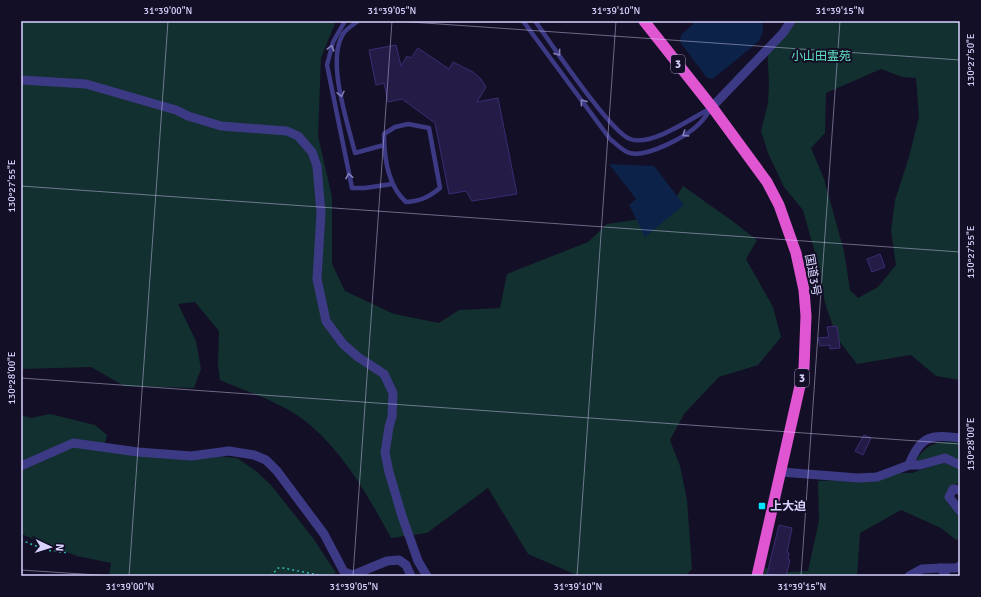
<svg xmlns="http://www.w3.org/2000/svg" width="981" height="597" viewBox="0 0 981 597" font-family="Signika,'Noto Sans JP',sans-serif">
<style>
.green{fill:#12302f;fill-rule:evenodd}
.water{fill:#0c2248}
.building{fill:#241b47;stroke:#3b2d73}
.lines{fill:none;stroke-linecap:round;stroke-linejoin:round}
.path{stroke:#2fb8b0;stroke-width:1.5;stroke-dasharray:2 3;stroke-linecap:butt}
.service{stroke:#3d3a85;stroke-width:4.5}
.minor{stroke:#3d3a85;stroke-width:9}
.trunk{stroke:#e055d1;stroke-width:11}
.oneway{stroke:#837fbc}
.ticks{fill:none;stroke:#d9d4ff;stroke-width:1;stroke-opacity:0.45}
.poi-dot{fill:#00e5ff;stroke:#130f26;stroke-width:1.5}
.labels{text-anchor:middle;stroke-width:4;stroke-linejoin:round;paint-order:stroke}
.shield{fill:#130f26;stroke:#9e99be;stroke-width:1}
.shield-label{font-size:11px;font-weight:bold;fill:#d9d4ff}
.park-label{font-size:12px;fill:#5fe0c0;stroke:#130f26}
.street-label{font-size:12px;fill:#d9d4ff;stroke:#130f26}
.poi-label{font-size:12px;font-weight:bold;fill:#d9d4ff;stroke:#130f26;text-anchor:start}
.neatline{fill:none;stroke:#d9d4ff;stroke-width:1.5}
.ticks-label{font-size:10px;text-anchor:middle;fill:#d9d4ff}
</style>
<rect width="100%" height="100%" fill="#130f26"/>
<g class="green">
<path d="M21 21H336L321 58 318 136 332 197V264L345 291 394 314 439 323 459 310 500 308 507 274 588 242 607 224 641 219 670 208 683 186 731 220 757 240 746 259 773 307 781 337 758 365 719 377 684 414 670 440 680 466 687 500 692 569 685 576H579L528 554 488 488 427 533 391 538C365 490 331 429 279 405 260 395 240 389 220 380L218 365 219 331 195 302 178 304 196 341 201 369 194 388 124 386 91 367 21 369Z"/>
<path d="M786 21H960V380L936 376 911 355 857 364 837 338 825 303 819 267 803 210 784 187 768 153 761 131 768 103 769 83 767 47 778 35ZM881 69 902 77 916 78 919 117 909 157 895 200 891 231 896 265 878 287 858 298 850 290 844 251 824 179 811 148 825 133 826 93Z"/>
<path d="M50 414 95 425 107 435 104 446 237 458 256 471 271 485 313 538 336 573 328 576H109L111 563 77 556 21 534V415L31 418Z"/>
<path d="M950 441 960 443V461L920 463 916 460C926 446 932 443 950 441Z"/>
<path d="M944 462 960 467V482L950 488 947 502 960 516V538L956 540 941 528 901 510 860 533 857 576H763L765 568 789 572 808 571 819 521 818 481 864 479 897 473H912Z"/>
</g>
<g class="water">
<path d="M696 21H761C765 29 763 34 758 42L713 79 707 78 680 42 681 35Z"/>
<path d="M609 164 654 166 684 205 645 237 629 205 636 199Z"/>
</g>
<g class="building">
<path d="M396 45 401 66 407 56 411 58 418 48 449 69 453 62 473 72 481 79 486 87 477 102 498 98 517 194 472 201 466 191 449 194 435 123 402 99 388 102 384 83 376 85 369 50Z"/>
<path d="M880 254 885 267 872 272 867 259Z"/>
<path d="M837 326 840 348 830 349V345L820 346 818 338 829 337 827 327Z"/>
<path d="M864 435 871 438 863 455 855 451Z"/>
<path d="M779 525 792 528 787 552 789 553 788 559 790 560 786 576 767 574Z"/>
</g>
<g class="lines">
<g class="path">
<path d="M21 540 46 550 69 553"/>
<path d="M271 576 278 568H283L324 576"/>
</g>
<g class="service">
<path d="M345 21 333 42 327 65 352 188H365L392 184"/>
<path d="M358 21C353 25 344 30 342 36 327 63 348 124 355 153L384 145"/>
<path d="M523 21 610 139C615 143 621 149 627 152 644 160 688 136 700 123 704 119 708 113 711 108"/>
<path d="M535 21C551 43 610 132 630 139 651 147 692 118 711 108"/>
<path d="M408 124 429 128 440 188C429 197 421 201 406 202 388 186 384 158 384 134L395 127Z"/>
</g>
<g class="minor">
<path d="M21 80 86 84 176 110 188 116 221 126 287 131 298 136 312 152 317 166 321 213 317 279 326 321 343 344 358 357 384 374 393 393 392 417 389 427 385 453 389 472 402 516 418 561 427 576"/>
<path d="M712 107 783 33 791 21"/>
<path d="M909 465C920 436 931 434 960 438"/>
<path d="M21 466 73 443 138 452 191 456 229 451 254 455 266 460 277 471 324 534 344 572 353 575 387 561 399 560 406 565 411 576"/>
<path d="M781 472 858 478 877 477 909 465H920L945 458 960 465"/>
<path d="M960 490 953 489 949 497 960 511"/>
<path d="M909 576 922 569 941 568"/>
<path d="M946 576 941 568H956L960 566"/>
</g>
<path class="trunk" d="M644 21 712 107 767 182 779 205 796 253 804 290 806 316 804 368 757 576"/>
</g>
<defs><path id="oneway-chevron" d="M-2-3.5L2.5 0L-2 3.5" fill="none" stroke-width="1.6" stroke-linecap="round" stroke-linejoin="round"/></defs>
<g class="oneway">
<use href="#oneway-chevron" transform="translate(331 48) rotate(-75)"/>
<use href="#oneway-chevron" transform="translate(558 53) rotate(54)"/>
<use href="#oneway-chevron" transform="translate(341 94) rotate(77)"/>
<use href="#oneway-chevron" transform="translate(583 102) rotate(-127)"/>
<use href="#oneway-chevron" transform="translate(685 134) rotate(147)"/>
<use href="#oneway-chevron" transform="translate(349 176) rotate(-101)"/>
</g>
<path class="ticks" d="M396 21 960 60M21 186 960 252M21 378 960 444M21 570 112 576M129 576 168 21M353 576 392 21M577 576 616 21M801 576 840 21"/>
<rect class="poi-dot" x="758" y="502" width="8" height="8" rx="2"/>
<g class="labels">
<g class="shield">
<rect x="671" y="55" width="14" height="18" rx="3"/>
<rect x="795" y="369" width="14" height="18" rx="3"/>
</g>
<g class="shield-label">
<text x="678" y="68">3</text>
<text x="802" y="382">3</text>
</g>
<g class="park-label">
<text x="821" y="60">小山田霊苑</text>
</g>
<g class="street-label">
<text transform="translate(813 275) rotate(80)" y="4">国道3号</text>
</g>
<g class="poi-label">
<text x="770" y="510">上大迫</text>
</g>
</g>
<rect width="981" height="597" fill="none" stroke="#130f26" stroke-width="44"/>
<g transform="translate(50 547) rotate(94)" stroke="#130f26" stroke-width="3" paint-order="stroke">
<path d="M0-3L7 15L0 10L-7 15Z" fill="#d9d4ff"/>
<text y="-6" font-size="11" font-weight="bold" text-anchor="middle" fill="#d9d4ff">N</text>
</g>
<rect x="22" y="22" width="937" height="553" class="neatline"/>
<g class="ticks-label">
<text x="168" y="14">31°39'00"N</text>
<text x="392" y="14">31°39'05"N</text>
<text x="616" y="14">31°39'10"N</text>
<text x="840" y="14">31°39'15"N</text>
<text transform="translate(970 60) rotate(-90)" y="4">130°27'50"E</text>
<text transform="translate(11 186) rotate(-90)" y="4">130°27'55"E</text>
<text transform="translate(970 252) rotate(-90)" y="4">130°27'55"E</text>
<text transform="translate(11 378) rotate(-90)" y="4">130°28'00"E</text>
<text transform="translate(970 444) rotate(-90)" y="4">130°28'00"E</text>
<text x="130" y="590">31°39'00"N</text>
<text x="354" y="590">31°39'05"N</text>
<text x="578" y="590">31°39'10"N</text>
<text x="802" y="590">31°39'15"N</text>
</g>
</svg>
